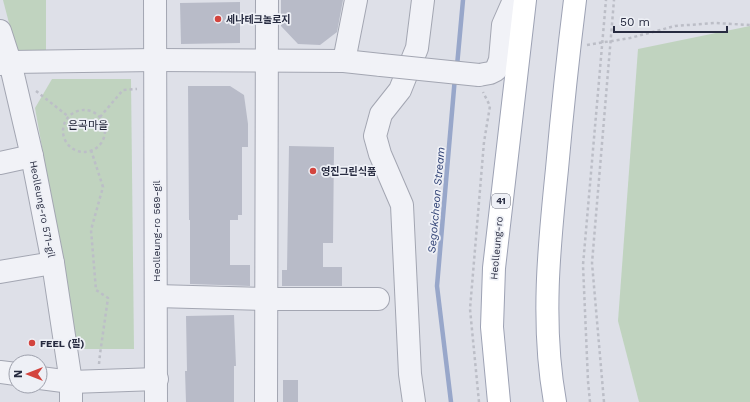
<svg xmlns="http://www.w3.org/2000/svg" width="750" height="402" viewBox="0 0 750 402" font-family="'Work Sans','Noto Sans KR',sans-serif">
<style>
.green{fill:#c0d3bf}
.lines{fill:none;stroke-linecap:round;stroke-linejoin:round}
.stream{stroke:#98a7ca;stroke-width:4.5}
.building{fill:#b8bbc8}
.minor-casing{stroke:#a3a6b2;stroke-width:24}
.major-casing{stroke:#9da2b4;stroke-width:24}
.path{stroke:#bcbec7;stroke-width:2.5;stroke-dasharray:3 3;stroke-linecap:butt}
.minor{stroke:#f1f2f7;stroke-width:22}
.major{stroke:#fff;stroke-width:22}
.minor-bridge-casing{stroke:#a3a6b2;stroke-width:24;stroke-linecap:butt}
.minor-bridge{stroke:#f1f2f7;stroke-width:22}
.poi-dot{fill:#d3443e;stroke:#eef0f6;stroke-width:1.5}
.labels{text-anchor:middle;stroke-width:3.5;stroke-linejoin:round;paint-order:stroke}
.shield{fill:#eef0f6;stroke:#636677;stroke-width:1}
.shield-label{font-size:9px;font-weight:bold;fill:#272b40}
.poi-label{font-size:10px;font-weight:bold;fill:#272b40;stroke:#eef0f6;text-anchor:start}
.street-label{font-size:10px;fill:#272b40;stroke:#eef0f6}
.neighbourhood-label{font-size:11px;fill:#191d30;stroke:#eef0f6}
.water-label{font-size:11px;font-style:italic;fill:#304275;stroke:#eef0f6}
</style>
<rect width="100%" height="100%" fill="#dee0e8"/>
<g class="green">
<path d="M3 0H46V50H16Z"/>
<path d="M750 26V402H639L618 321 638 49Z"/>
<path d="M52 79H131L134 349H78L35 108Z"/>
</g>
<g class="lines">
<g class="stream">
<path d="M457 66 463 0"/>
<path d="M451 402 437 286 455 77"/>
</g>
</g>
<g class="building">
<path d="M281 0H343L337 32 320 45 298 44 281 26Z"/>
<path d="M240 2V43L181 44 180 3Z"/>
<path d="M188 86H230L244 95 248 124V147H242V215H238V220H230V265H250V286L190 284V220H189Z"/>
<path d="M289 146 334 147 333 243H323V267H342V286H282V270H287Z"/>
<path d="M234 315 236 366H234V402H186L185 371H187L186 316Z"/>
<rect x="283" y="380" width="15" height="22"/>
</g>
<g class="lines">
<defs>
<g id="minor">
<path d="M155 0 156 402"/>
<path d="M0 31 10 62 32 156 53 263 71 382V402"/>
<path d="M344 61 356 0"/>
<path d="M0 64 10 62 155 60 344 61 381 65"/>
<path d="M479 75 490 73 496 70 500 60 503 25 514 0"/>
<path d="M0 163 32 156"/>
<path d="M0 272 53 263"/>
<path d="M156 296 266 299H378"/>
<path d="M0 372 16 374"/>
<path d="M40 378 71 382 157 379"/>
<path d="M266 402 267 0"/>
<path d="M414 402 410 374 402 205 380 154 375 136 381 114 400 90 417 48 423 0"/>
</g>
<g id="major">
<path d="M499 402 492 327 494 268 525 0"/>
<path d="M555 402C541 325 549 246 557 169 562 113 568 56 575 0"/>
</g>
</defs>
<use href="#minor" class="minor-casing"/>
<use href="#major" class="major-casing"/>
<g class="path">
<path d="M587 45 630 38 675 26 715 23 750 25"/>
<path d="M36 91 69 117"/>
<circle cx="84" cy="131" r="21"/>
<path d="M100 117 123 90 137 89"/>
<path d="M91 150 103 187 91 230 96 290 108 298 100 354 99 364"/>
<path d="M479 402 470 309 484 142 490 106 483 92"/>
<path d="M590 402 588 381 583 265 606 0"/>
<path d="M604 402 592 263 614 0"/>
</g>
<use href="#minor" class="minor"/>
<use href="#major" class="major"/>
<defs>
<path id="minor-bridge" d="M381 65 479 75"/>
</defs>
<use href="#minor-bridge" class="minor-bridge-casing"/>
<use href="#minor-bridge" class="minor-bridge"/>
</g>
<g class="poi-dot">
<circle cx="218" cy="19" r="4"/>
<circle cx="313" cy="171" r="4"/>
<circle cx="32" cy="343" r="4"/>
</g>
<g class="labels">
<rect class="shield" x="492" y="194" width="18" height="14" rx="3"/>
<g class="shield-label">
<text x="501" y="204">41</text>
</g>
<g class="poi-label">
<text x="226" y="23">세나테크놀로지</text>
<text x="321" y="175">영진그린식품</text>
<text x="40" y="347">FEEL (필)</text>
</g>
<g class="street-label">
<text transform="translate(43 209) rotate(79)" y="4">Heolleung-ro 571-gil</text>
<text transform="translate(156 231) rotate(-90)" y="4">Heolleung-ro 569-gil</text>
<text transform="translate(496 248) rotate(-85)" y="4">Heolleung-ro</text>
</g>
<g class="neighbourhood-label">
<text x="88" y="129">은곡마을</text>
</g>
<g class="water-label">
<text transform="translate(436 200) rotate(-85)" y="4">Segokcheon Stream</text>
</g>
</g>
<g transform="translate(28 374) rotate(270)"><circle r="19" fill="#eef0f6" stroke="#9ea1ad"/>
<path d="M0-3L7 15L0 10L-7 15Z" fill="#d3443e"/>
<text y="-6" font-size="11" font-weight="bold" text-anchor="middle" fill="#272b40">N</text>
</g>
<path d="M614 26v6h113v-6" fill="none" stroke="#272b40" stroke-width="2"/>
<text x="620" y="26" font-size="12" fill="#272b40" stroke="#eef0f6" stroke-width="3" paint-order="stroke">50 m</text>
</svg>
